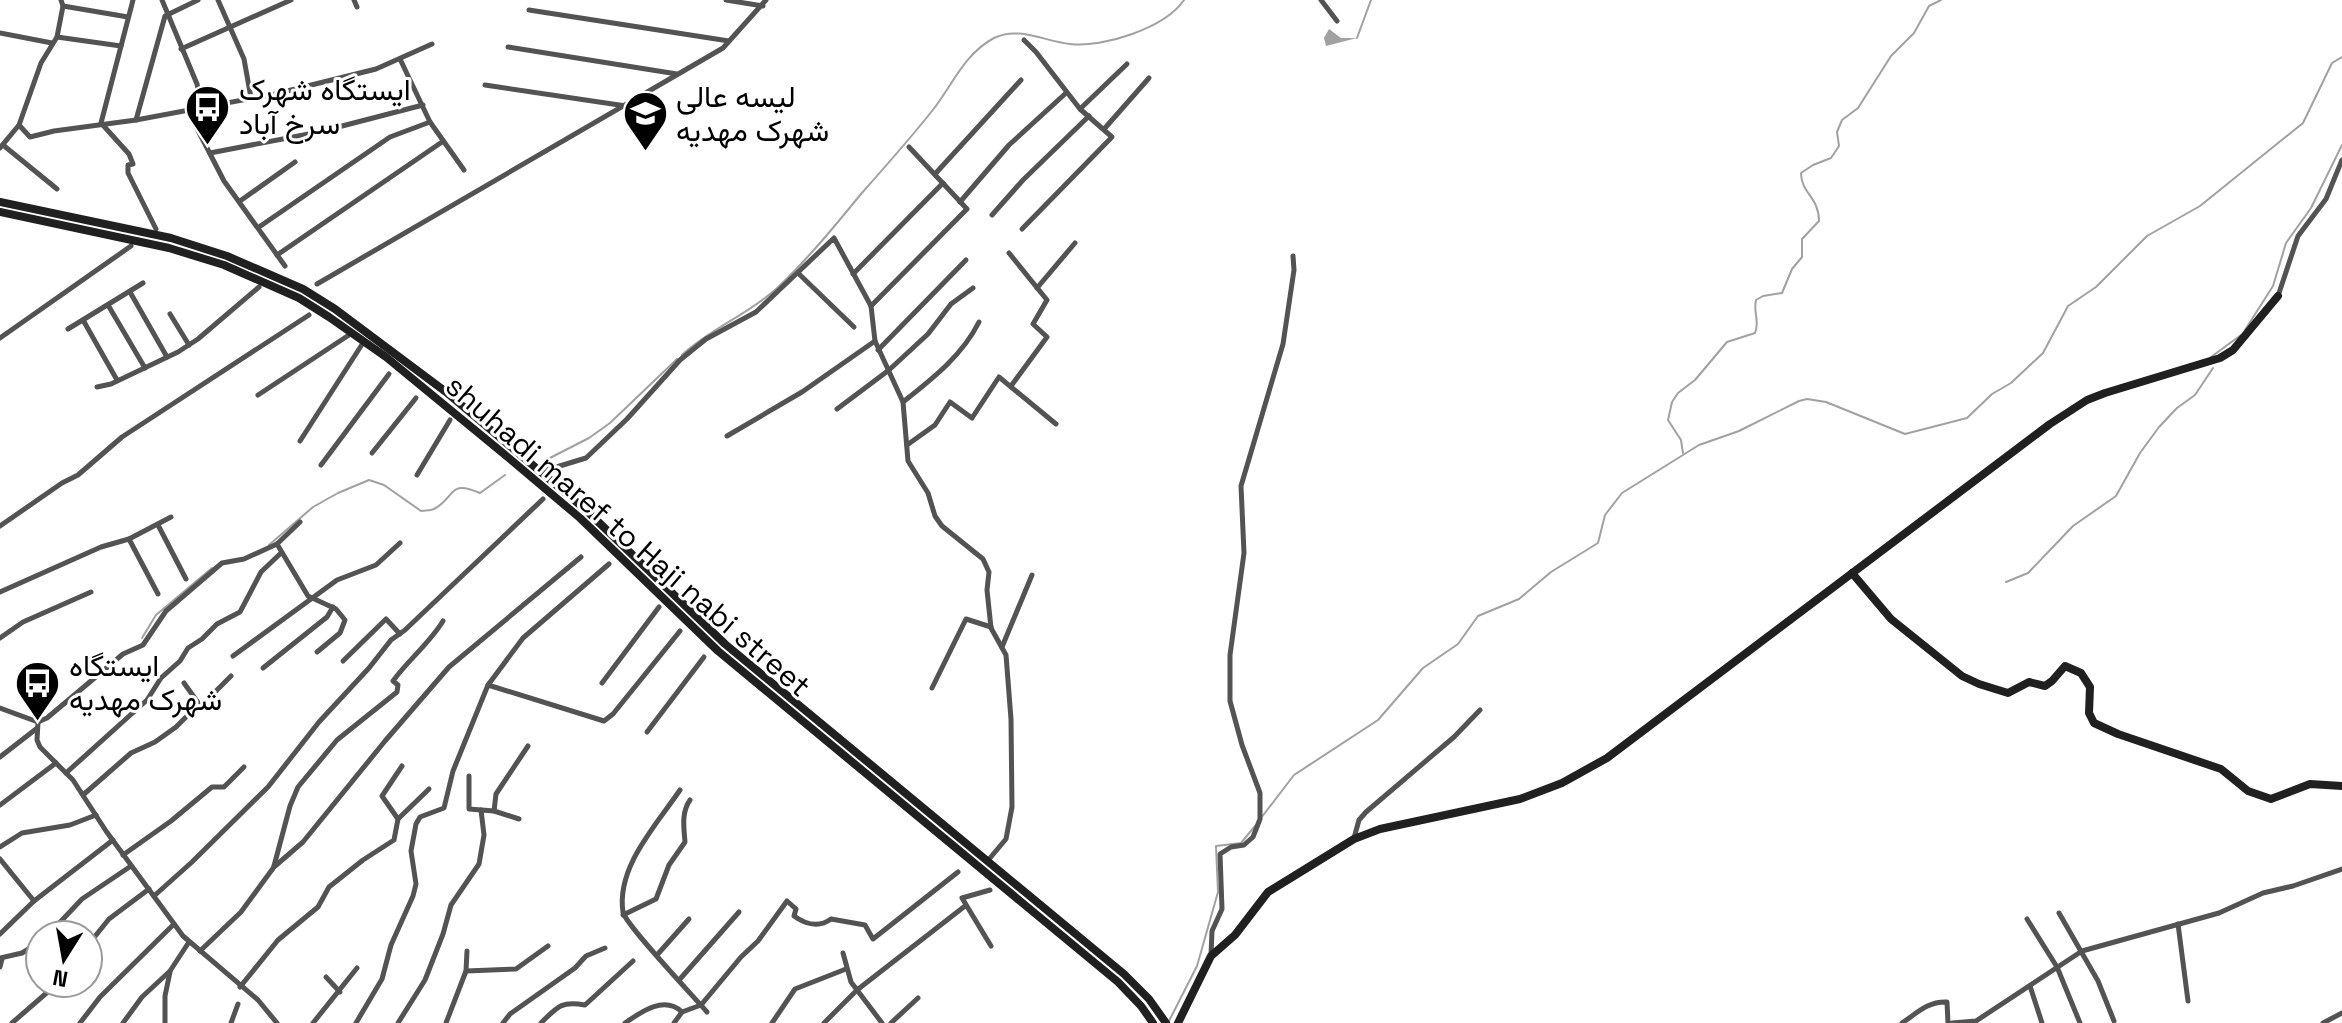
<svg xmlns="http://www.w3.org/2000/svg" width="2342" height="1023" viewBox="0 0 2342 1023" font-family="'Space Grotesk',Vazirmatn,sans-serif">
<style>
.water{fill:#a1a1a1}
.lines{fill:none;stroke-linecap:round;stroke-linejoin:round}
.stream{stroke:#a1a1a1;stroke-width:2}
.street{stroke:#535353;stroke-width:5}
.secondary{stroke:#202020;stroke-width:8}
.labels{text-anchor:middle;stroke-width:6;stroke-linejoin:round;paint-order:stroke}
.poi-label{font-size:30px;fill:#000;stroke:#fff;text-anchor:start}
.street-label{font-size:30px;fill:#000;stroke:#fff}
</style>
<rect width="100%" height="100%" fill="#fff"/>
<path class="water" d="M1329 29 1341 38H1357L1326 46 1324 38Z"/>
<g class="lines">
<g class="stream">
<path d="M1357 38 1371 0"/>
<path d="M2245 330 2273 286 2286 243 2311 208 2342 145"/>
<path d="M682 355C710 329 747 315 776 289 807 260 834 227 861 194 885 167 909 140 932 111 952 86 964 54 994 38 1018 26 1044 41 1070 44 1103 48 1165 28 1184 0"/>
<path d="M2211 357 2241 335"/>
<path d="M1683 453 1681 440 1668 420 1672 402 1678 393 1695 380 1727 342 1755 333C1760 322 1753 312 1756 300L1763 296 1782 293 1792 269 1802 257V239L1819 221C1819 197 1801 193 1801 173L1813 165 1831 158 1839 146 1837 132 1842 120 1858 108 1891 56 1914 33 1929 6 1941 0"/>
<path d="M544 461 589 438 610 423 677 359"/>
<path d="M269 545 313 507 338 493 369 480 384 485 421 511C425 510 430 511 434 509 456 497 448 479 480 493L505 475"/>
<path d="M2006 582 2028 573 2073 526 2116 496 2140 453 2159 427 2177 408 2195 395 2213 368"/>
<path d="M142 638 156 615 212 568"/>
<path d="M1261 818 1294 775 1378 720 1423 668 1458 644 1478 616 1519 599 1551 572 1598 543 1605 515 1622 493 1699 445 1739 431 1799 401 1807 399 1826 402 1905 434 1967 418 1992 394 2011 383 2043 353 2068 306 2096 287 2147 236 2200 206 2303 123 2332 63 2342 57"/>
<path d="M1169 1021 1197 966 1218 892 1216 846 1241 843 1255 826"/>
</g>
<g class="street">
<path d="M133 0 101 123 129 154 133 164 128 165V173L156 229"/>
<path d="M162 0 197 84 202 109"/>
<path d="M218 0 244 59 251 98"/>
<path d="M354 0 357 7"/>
<path d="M726 0 763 6"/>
<path d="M1321 0 1337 21"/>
<path d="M63 6 128 17"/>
<path d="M529 10 729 41"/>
<path d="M0 33 52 43"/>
<path d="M57 37 121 46"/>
<path d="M508 47 677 74"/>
<path d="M181 49 291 0"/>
<path d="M400 59 430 122 464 170"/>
<path d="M485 85 626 106"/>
<path d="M1080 109 1127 64"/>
<path d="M188 111 224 181 285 266"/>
<path d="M136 120 165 16 198 0"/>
<path d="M19 125 30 137 54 131 136 120 275 94 376 69 432 44"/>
<path d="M1105 128 1149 78"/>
<path d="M3 145 57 189"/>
<path d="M0 148 19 125 41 63 57 37 63 6 61 0"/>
<path d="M210 153 319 132 423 105"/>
<path d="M935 174 1021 80"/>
<path d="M240 201 295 162"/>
<path d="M960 202 1009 145 1066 93"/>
<path d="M992 215 1023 180 1089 116"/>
<path d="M259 227 390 137 430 122"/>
<path d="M1022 229 1112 137 1080 109 1036 52 1024 40"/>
<path d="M1009 253 1047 300 1033 324 1047 337 1011 386"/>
<path d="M277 255 442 142"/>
<path d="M798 273 854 327"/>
<path d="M853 274 943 183"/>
<path d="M317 284 723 48 766 0"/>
<path d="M1037 288 1075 243"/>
<path d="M130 292 167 357"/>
<path d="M2278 296 2298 236 2326 199 2342 160"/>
<path d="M108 305 145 368"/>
<path d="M871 306 967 209 909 147"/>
<path d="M170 314 189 345"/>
<path d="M83 320 117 380"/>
<path d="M68 329 143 283"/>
<path d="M0 338 131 246"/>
<path d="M878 350 966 260"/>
<path d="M97 387 111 384 178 352 198 339 259 287"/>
<path d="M258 395 349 335"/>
<path d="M903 402C932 379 962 356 979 322"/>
<path d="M837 409 889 370 928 334 951 304 973 288"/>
<path d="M727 436 802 392 875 341"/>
<path d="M300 441 361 346"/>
<path d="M907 445 935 425 950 402 972 418 999 377 1056 424"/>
<path d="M372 453 416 398"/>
<path d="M321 465 389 374"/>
<path d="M540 472 586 458 627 419 680 360 706 339 756 312 834 238 871 306 875 341 903 402 908 461 928 493 935 516 942 526 983 559 989 572 987 590 991 628 1006 655 1011 719 1012 807 1006 839 990 858"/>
<path d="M417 475 450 420"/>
<path d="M158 525 186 579"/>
<path d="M0 526 62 483 78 475 122 437 309 315"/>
<path d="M129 539 158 594"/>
<path d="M277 544 308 596 336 609 345 620 340 633 317 652"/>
<path d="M0 592 101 547 129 539 171 517"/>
<path d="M0 638 23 622 91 592"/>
<path d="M1002 647 1032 575"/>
<path d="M233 656 337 580 376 565 400 543"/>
<path d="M343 661 386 619 400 634"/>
<path d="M263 668 327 617 333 607"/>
<path d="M184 683 199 704"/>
<path d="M602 683 659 607"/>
<path d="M488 685 604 721 613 714 680 631"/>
<path d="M932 688 966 619 991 627"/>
<path d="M0 708 38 722 47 718 123 654 143 645 166 611 222 563 244 559 277 544 300 522"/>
<path d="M38 722 37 740 40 747 73 780 106 831 183 936 258 1000 277 1023"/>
<path d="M647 732 704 657"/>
<path d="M0 757 36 729"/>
<path d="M66 773 147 700 161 678 180 661 188 648 202 639 217 624 240 612 261 572 281 553"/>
<path d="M469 776V809L494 811 519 819"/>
<path d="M680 790C657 824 616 867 623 912 625 924 694 997 707 1012"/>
<path d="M83 795 131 753 155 742 176 727 199 704 201 706 231 676"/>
<path d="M0 805 56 763"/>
<path d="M494 811 496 794 528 746"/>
<path d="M398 819 429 789"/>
<path d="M1354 838 1359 820 1366 812 1454 737 1480 710"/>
<path d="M0 847 22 833 70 825 96 815"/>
<path d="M123 855 171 821 212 787H224L244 767"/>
<path d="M0 859 34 901"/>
<path d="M274 866 290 806 298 787 337 740 397 692 398 685 393 681C408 660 429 644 443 621"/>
<path d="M990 890 962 898 991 946"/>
<path d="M154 896 192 862 268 787 319 722 369 668 391 640 405 630 543 499"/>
<path d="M2059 913 2098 981 2114 1021"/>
<path d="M623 915 656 899 669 865 685 842C684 828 681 813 690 800"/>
<path d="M2027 919 2057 967 2080 1023"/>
<path d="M2178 924 2188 1001"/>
<path d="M0 934 34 901 113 840"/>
<path d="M48 935 82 899 131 866"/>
<path d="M88 945 109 919 149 889"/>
<path d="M200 951 241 912 274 867 303 842 385 741 449 667 581 557"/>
<path d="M843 953 851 982 882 1023"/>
<path d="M657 955 689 919"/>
<path d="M1211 955 1212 931 1222 909 1220 854 1231 847 1244 845 1253 837 1260 819V793L1242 745 1230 701V655L1244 553 1241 486 1283 344 1294 270 1293 256"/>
<path d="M0 958 22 953 40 942"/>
<path d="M0 967 2 959"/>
<path d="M466 971 516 969 548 946"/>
<path d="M326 977 340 992"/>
<path d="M680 979 739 912"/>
<path d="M2030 986 2042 1023"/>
<path d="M240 987 278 940 318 907 329 887 363 860 394 840 398 819 382 796 402 766"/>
<path d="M12 1023 58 983"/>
<path d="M80 1023 100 997 174 924"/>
<path d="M123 1023 142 997 170 971 189 942"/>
<path d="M165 1023V996L170 972"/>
<path d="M231 1023 238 1004"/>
<path d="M313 1023 357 968"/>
<path d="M356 1023 382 979 391 945 413 896 416 884 411 851 416 824 420 817 444 808 453 771 488 685 523 638 609 564"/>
<path d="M398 1023 425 980 443 934 451 905 479 864 484 835 481 810"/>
<path d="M446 1023 466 971 467 951"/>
<path d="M503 1023 510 1014 575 968 586 956 605 948"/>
<path d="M541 1023C558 1006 561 1001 585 1005L633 961"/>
<path d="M625 1023C641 1012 664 995 682 1012"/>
<path d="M674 1023 682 1012 701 1005 741 957 758 941 787 901 796 909 794 916C805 924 819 928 831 919L865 925 873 939 958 872"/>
<path d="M772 1023 795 989 846 969"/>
<path d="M824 1023 857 990 965 906"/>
<path d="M891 1023 918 998"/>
<path d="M1902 1023C1917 1013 1928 1001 1947 1002L1948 1023"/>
<path d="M1952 1023 1976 1021 2082 951 2219 913 2263 893 2293 886 2342 869"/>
<path d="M2323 1023 2342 1013"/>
</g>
<g class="secondary">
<path d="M0 202 171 238 227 256 303 289 335 309 446 392 586 510 725 644 1124 974 1149 999 1166 1023"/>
<path d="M0 212 169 248 224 265 299 298 329 317 386 357 510 459 580 518 718 651 1118 982 1141 1006 1153 1023"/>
<path d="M1852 573 1891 619 1962 676 1979 684 2008 693 2029 682 2045 686 2052 681 2065 666 2081 673 2090 687 2089 713 2094 723 2118 734 2221 769 2248 791 2271 799 2310 784 2342 786"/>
<path d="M1178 1023 1211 956 1235 935 1268 892 1354 839 1380 829 1520 799 1562 783 1607 758 2050 424 2087 400 2105 393 2220 358 2233 350 2278 296"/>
</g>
</g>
<defs>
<symbol id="bus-pin" viewBox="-11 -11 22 30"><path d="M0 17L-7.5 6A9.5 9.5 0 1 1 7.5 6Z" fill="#000" stroke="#fff"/><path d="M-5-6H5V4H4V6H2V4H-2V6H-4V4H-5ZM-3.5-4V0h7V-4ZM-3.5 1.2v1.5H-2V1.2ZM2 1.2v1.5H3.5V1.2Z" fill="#fff"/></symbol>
<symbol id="school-pin" viewBox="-11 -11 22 30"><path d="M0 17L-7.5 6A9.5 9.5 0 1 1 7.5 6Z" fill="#000" stroke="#fff"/><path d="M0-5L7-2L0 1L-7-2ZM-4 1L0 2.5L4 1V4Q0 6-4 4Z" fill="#fff"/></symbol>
</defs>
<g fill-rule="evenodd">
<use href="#bus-pin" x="182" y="82" width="51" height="69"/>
<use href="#school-pin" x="620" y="88" width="51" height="69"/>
<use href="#bus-pin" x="12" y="658" width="51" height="69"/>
</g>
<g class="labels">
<g class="poi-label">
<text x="239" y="100">ایستگاه شهرک<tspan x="239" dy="34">سرخ آباد</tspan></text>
<text x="676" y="107">لیسه عالی<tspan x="676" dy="34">شهرک مهدیه</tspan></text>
<text x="69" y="676">ایستگاه<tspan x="69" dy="34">شهرک مهدیه</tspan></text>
</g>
<g class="street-label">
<text transform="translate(628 536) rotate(41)" y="10">shuhadi maref to Haji nabi street</text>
</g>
</g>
<g transform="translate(64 959) rotate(191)"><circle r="38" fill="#ffffff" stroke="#999999" stroke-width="2"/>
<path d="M0-6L14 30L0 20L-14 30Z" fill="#000000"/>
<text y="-12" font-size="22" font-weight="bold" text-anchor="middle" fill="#000000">N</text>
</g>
</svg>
